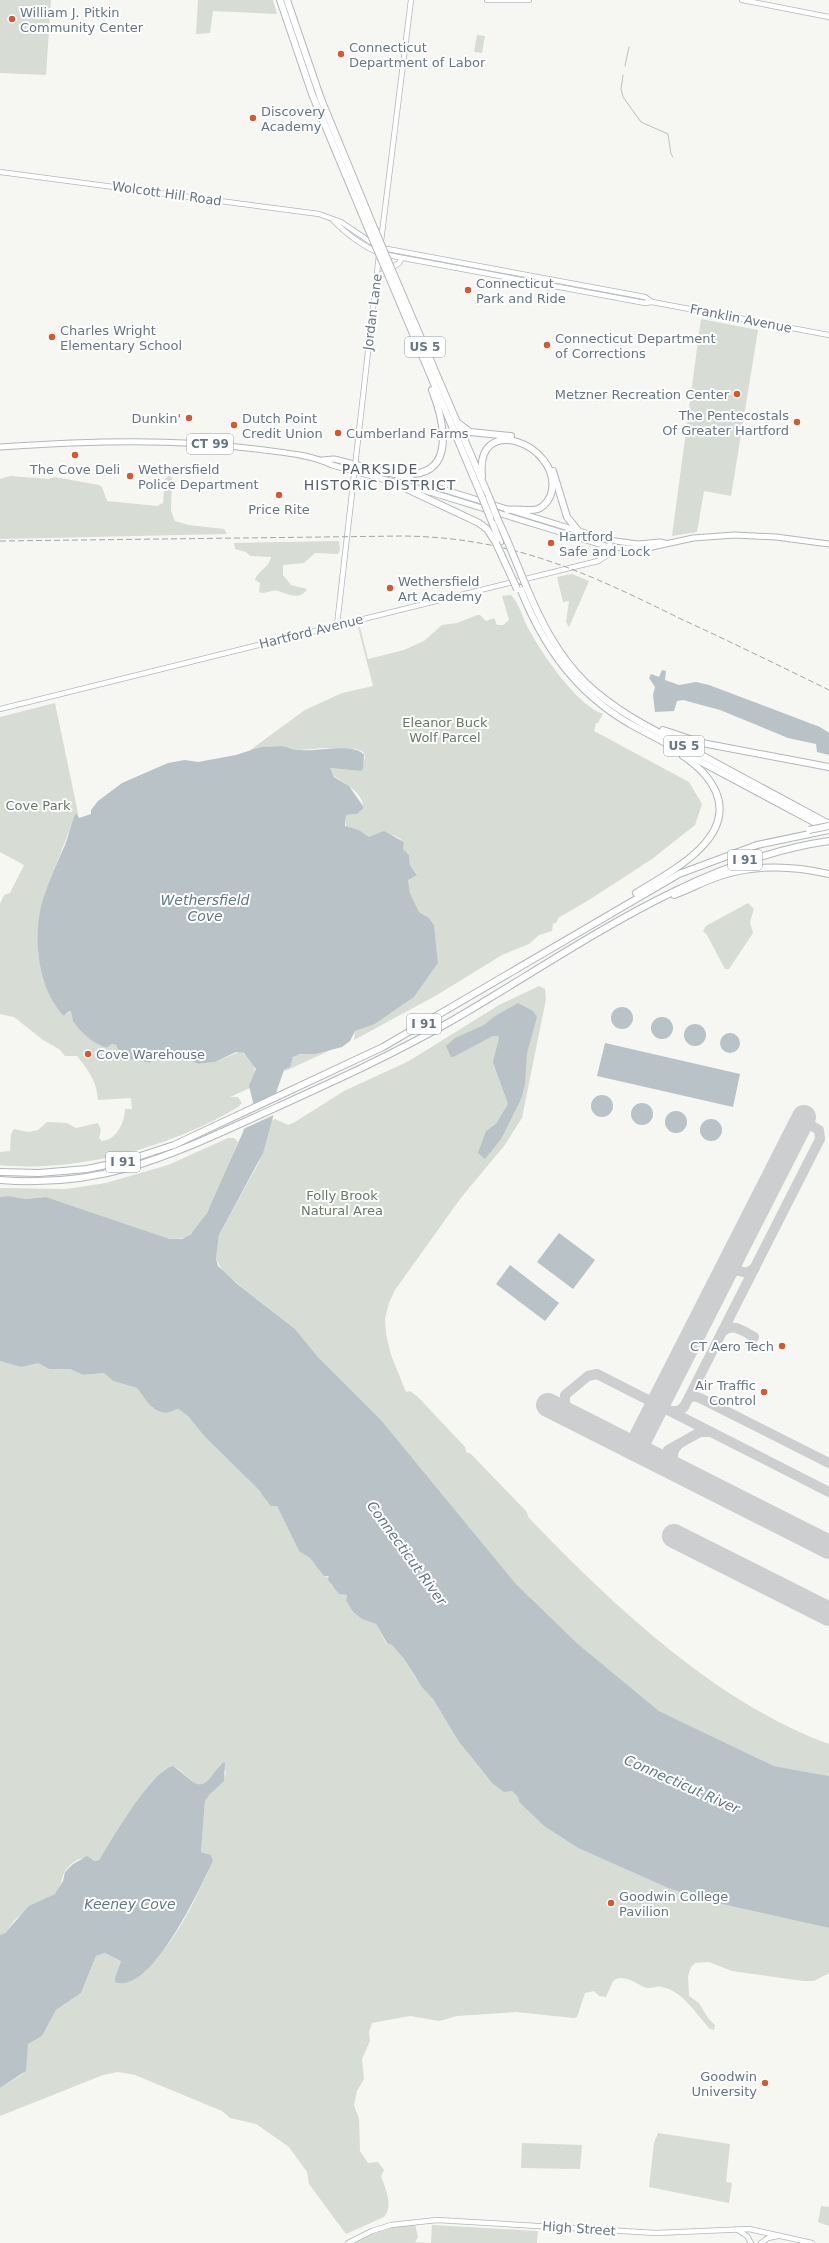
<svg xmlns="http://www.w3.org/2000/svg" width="829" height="2243" viewBox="0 0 829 2243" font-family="'DejaVu Sans',sans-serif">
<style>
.green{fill:#d7dcd4}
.water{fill:#b8c2c7}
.pier{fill:#f6f6f3}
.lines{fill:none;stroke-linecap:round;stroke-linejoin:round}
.stream{stroke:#b8c2c7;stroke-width:1}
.taxiway{stroke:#cccecf;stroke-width:10}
.runway{stroke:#cccecf;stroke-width:24}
.secondary-casing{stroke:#b2b7bb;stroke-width:6}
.primary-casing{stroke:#b3b7ba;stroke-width:7}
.highway-casing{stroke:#b2b6b9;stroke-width:8}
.secondary{stroke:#fff;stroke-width:4.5}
.primary{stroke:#fff;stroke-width:5}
.highway{stroke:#fff;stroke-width:6}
.rail{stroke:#a1a7ab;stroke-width:1;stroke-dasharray:6 3;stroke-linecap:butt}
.highway-bridge-casing{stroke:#b2b6b9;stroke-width:8;stroke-linecap:butt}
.highway-bridge{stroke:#fff;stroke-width:6}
.poi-dot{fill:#d85730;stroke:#fff;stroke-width:1.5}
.labels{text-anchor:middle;stroke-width:4;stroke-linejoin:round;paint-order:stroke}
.shield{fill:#fff;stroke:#959fa8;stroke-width:1}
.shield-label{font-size:12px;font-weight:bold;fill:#677682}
.poi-label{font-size:13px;fill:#677682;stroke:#fff;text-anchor:start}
.street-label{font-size:13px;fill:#677682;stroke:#fff}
.park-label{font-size:13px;fill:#697965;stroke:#fff}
.neighbourhood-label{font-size:14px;letter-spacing:1px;fill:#545f67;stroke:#fff}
.water-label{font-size:14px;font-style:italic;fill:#63777f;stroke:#fff}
</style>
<rect width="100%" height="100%" fill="#f6f6f3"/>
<g class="green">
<path d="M0 0H51L46 75 0 73Z"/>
<path d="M198 0H273L277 14 213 11 210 33 196 34Z"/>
<path d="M477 35 485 36 482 53 474 52Z"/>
<path d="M701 319 758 330 731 496 704 491 697 532 672 536Z"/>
<path d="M169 475 172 478 171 511 175 521 189 525 224 529 227 534 0 539V479L10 476 49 479 55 477 99 485 102 487 107 501 157 506 163 503 165 480Z"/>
<path d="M339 541 340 550 338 554 315 553 304 563 283 565V575L291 585 307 589C300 601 288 594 278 591 272 589 265 595 259 592L260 583 255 580C257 571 269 568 271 557L250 556 246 552 235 549 234 543Z"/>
<path d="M572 574 589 581 569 627 566 622 569 601 563 602 557 577Z"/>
<path d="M511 595C519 603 522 616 527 626 540 651 576 705 603 714L598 723H596L594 731 689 782 702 804 695 825 652 859 589 900 558 918 557 922 553 924 552 931 539 935 529 944 502 955 437 995 354 1040 355 1031 375 1024 414 997 438 963 434 925 429 918 419 912 410 893 408 880 417 874 410 865 409 855 403 849 404 842C392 831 383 835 369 837L359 830 346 827V815L357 814 363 809C365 793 343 783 333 775L330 768 361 771 365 757 363 752 356 749 323 748 300 750 282 746 264 747 249 751 305 710 342 693 373 686 358 627H360L368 659 404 650 424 641 442 625 457 623 477 615H480L486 621 494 618 497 625H503L509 620 502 596Z"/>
<path d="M55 703 79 818 76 813 43 899 38 939V954L46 985 64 1016 71 1011C79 1026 88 1041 106 1048L112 1044C119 1045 121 1051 122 1057L126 1060 134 1059 150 1063 158 1054 179 1061 188 1059 198 1064 215 1062 239 1052C257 1057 257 1072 252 1087L230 1097H238L242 1103 238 1107C172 1147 77 1173 0 1165V1152L10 1151 11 1134 14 1129 29 1132 38 1130 47 1122 67 1123 76 1128 98 1123 101 1130 99 1138 102 1141C117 1140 125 1121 125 1109H132L131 1098 98 1100C97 1081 88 1070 77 1056H65L59 1049 43 1040 14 1017 0 1014V904L4 895 10 893 24 865 0 852V717Z"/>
<path d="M748 903 754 909 750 922 753 933 729 969H725L707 935 703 931 706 926Z"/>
<path d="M539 986 545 989 546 999 522 1118 504 1146 460 1199 395 1290 389 1303 385 1319 386 1334 391 1355 406 1392 410 1391 418 1397 465 1447 466 1452 471 1454 526 1511 529 1518C613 1605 714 1702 829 1744V1776L774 1766 659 1711 578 1644 516 1584 381 1420 318 1357 295 1329 223 1272 216 1259 219 1235 259 1162 272 1120 275 1119 288 1125 295 1122 344 1091 409 1061 499 1005Z"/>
<path d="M331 1050 283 1072 289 1067 292 1059 296 1055Z"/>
<path d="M228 1138H234L238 1142C228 1165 210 1220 190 1234 184 1239 177 1239 170 1239L46 1197 25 1199 9 1196 0 1197V1188L66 1189 106 1183 168 1165Z"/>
<path d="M0 1361 19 1366 38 1363 49 1369H70L83 1375 104 1373 113 1381 137 1388C145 1398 150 1411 166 1413 169 1413 174 1410 178 1409L188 1416 204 1436 256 1487 260 1493 277 1506 298 1549 310 1558 326 1577 329 1576 331 1585 344 1595H347L346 1599 353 1612 362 1619 376 1624 386 1643 392 1645 404 1659 415 1677 433 1699 459 1742 482 1771 492 1783 512 1791 518 1797 519 1802 544 1826 578 1848 668 1888 704 1900 829 1928V1973L814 1981H803L732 1971 709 1962 695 1963 691 1967 688 1976 689 1996 699 2003 708 2018 715 2025 714 2030 710 2029C696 2014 683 1991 662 1987 656 1985 651 1990 644 1987 636 1983 622 1973 613 1981L606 1997 599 1996 594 1991 585 1993 577 2017 574 2018 516 2012 457 2016 439 2021 410 2016 372 2023 369 2032 370 2041 362 2059 364 2079 357 2091 354 2105 359 2119 360 2151 368 2163 378 2162 384 2170 381 2176C385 2188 394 2205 384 2217L346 2234 309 2184 307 2172 289 2147 256 2124 230 2118 222 2111 135 2075 118 2072 103 2075 0 2116V2088L23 2074 28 2044 42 2036 56 2010 81 1993 96 1956 105 1953 121 1961 117 1973 130 1981C172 1954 193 1904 213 1861L208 1854 201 1852 205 1801C210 1787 222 1790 226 1772L221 1764C215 1769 212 1779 206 1783 192 1792 182 1763 169 1767 152 1772 110 1843 99 1860L96 1861C85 1853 72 1861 65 1871 61 1878 62 1886 56 1893 47 1902 28 1909 17 1918 11 1923 8 1933 0 1935Z"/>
<path d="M658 2133 730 2144 726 2182 732 2183 729 2203 649 2187 654 2143Z"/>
<path d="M522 2143 582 2145 580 2169 521 2168Z"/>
<path d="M821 2206 829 2207V2226L818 2222Z"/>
<path d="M415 2224 418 2237 415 2242 431 2243H354C374 2233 393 2226 415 2224Z"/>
<path d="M432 2225 538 2231 537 2243H431Z"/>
</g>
<g class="water">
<path d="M662 670 666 671 665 680 679 685 696 682 709 685 820 727 829 733V755L817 752 816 744 788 738 720 710 683 700 677 701 674 711 655 712 653 695 655 687 649 678 651 674 659 677Z"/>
<path d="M282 746C288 747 294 750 300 750 315 752 355 742 364 755L363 769 361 771 330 768 334 777 349 786 363 806V809L357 814 346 815 345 826 359 830 369 837 384 831 404 842 403 849 409 855 410 865 417 875 408 880 410 893 419 912 429 918 434 925 438 963 414 997 375 1024 355 1031 350 1041 342 1047 315 1054H300L293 1057 290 1067 284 1070 276 1093 273 1117 263 1153 219 1235 216 1259 218 1266 236 1283 295 1329 318 1357 381 1420 516 1584 578 1644 659 1711 774 1766 829 1776V1928L704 1900 668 1888 578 1848 544 1826 519 1802 518 1797 512 1791 504 1792 492 1783 459 1742 433 1699 422 1687 404 1659 392 1645 387 1643 376 1624 362 1619 353 1612 346 1600 347 1595 339 1594 328 1580 329 1576H324L310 1558 299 1551 277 1506H271L256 1487 204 1436 188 1416 178 1409C174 1410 169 1413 166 1413 150 1411 145 1398 137 1388L113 1381 104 1373 83 1375 70 1369H49L38 1363 21 1367 0 1361V1370V1197L9 1196 25 1199 46 1197 170 1239H182L191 1234 207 1213 243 1132 253 1102 249 1086 256 1069 244 1053 236 1052 215 1062 198 1064 188 1059 179 1061 158 1054 150 1063 134 1059 125 1061 116 1045 112 1044 106 1048C93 1043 80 1032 73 1021 72 1017 72 1015 71 1011L68 1012 64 1016C37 988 32 935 43 899 49 881 57 863 65 845 69 835 71 823 76 813L79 818 91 814V810L98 801 122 783 168 763 185 760 198 762 236 755 261 747Z"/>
<path d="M518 1003 533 1011 537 1017 527 1053 525 1084 521 1099 501 1139 485 1159 478 1153 486 1131 496 1124 508 1104 493 1062 499 1038 498 1036H493L453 1057H451L446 1046 455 1038 484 1025 495 1016Z"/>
<circle cx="622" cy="1018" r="11"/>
<circle cx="662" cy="1028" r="11"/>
<circle cx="695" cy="1035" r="11"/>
<circle cx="730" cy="1043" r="10"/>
<path d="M605 1043 740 1074 733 1107 597 1076Z"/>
<circle cx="602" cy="1106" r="11"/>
<circle cx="642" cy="1114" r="11"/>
<circle cx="676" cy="1122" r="11"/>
<circle cx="711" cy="1130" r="11"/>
<path d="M559 1233 595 1260 573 1289 537 1262Z"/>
<path d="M510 1265 559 1303 545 1321 496 1284Z"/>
<path d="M225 1762 224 1781 209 1795 205 1801 201 1852 211 1855 213 1861C201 1886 151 1996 115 1982V1978L121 1961 105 1953 96 1956 81 1993 56 2010 42 2036 28 2044 26 2071 0 2088V1935L5 1933 29 1906 55 1894 63 1881 65 1872 73 1864 87 1856 95 1861 99 1860C111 1841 153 1768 173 1766 181 1771 186 1777 193 1782 209 1792 213 1767 225 1762Z"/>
</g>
<path class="pier" d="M278 1092 276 1114 241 1130 250 1105Z"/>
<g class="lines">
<g class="stream">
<path d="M625 66 629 47"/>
<path d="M623 75 621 89 623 97 641 122 668 134 671 154 673 157"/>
</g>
<g class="taxiway">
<path d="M734 1253V1264L739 1271"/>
<path d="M723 1276 735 1270 747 1273 755 1268"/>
<path d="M722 1332C732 1322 743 1331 754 1337"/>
<path d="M689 1398 693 1396 700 1398 829 1463"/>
<path d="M670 1411H678L684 1407 820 1139 819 1130 802 1120"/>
<path d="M575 1418 565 1409V1395L588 1376 597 1374 829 1492"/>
<path d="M678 1445C668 1455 674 1466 683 1473"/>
<path d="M668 1450 700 1432H711"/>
</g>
<g class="runway">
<path d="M548 1405 829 1547"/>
<path d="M635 1449 804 1117"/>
<path d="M674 1536 829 1614"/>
</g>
<defs>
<g id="secondary">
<path d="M487 0H529"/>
<path d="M742 0 829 17"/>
<path d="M0 172 319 214 341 222 375 245"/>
<path d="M333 220C345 233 365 248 382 254L645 303 652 302"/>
<path d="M381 241 411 0"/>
<path d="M382 248 645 297 652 302 829 335"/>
<path d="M377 277 399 263 402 258"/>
<path d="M337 625 379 255"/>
<path d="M0 709 598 561 606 556 610 544"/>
<path d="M738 2230 747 2236 751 2243"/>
<path d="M348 2243 372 2231 391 2225 437 2220 656 2233 749 2229 812 2243"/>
<path d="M761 2243 768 2238 778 2236"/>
</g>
<g id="primary">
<path d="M0 447C89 441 176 438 264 450 287 453 312 455 332 465L433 493 609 547 643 549 693 538 735 535 776 537 829 544"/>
<path d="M322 460 334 459 390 473 608 540 638 544 660 542 665 543"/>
</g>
<g id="highway">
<path d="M280 0 312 94 367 226"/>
<path d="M287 0 321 99 372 223"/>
<path d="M394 275 489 497"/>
<path d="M389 277 481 495"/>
<path d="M458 423 470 432 511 436"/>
<path d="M553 471 567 517 580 533"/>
<path d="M389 473C399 474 410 475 420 473 456 464 441 413 432 390"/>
<path d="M482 476C475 412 559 444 552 490 551 498 545 506 538 509 528 512 517 508 507 510"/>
<path d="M392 482 479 523 487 529 496 543"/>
<path d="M490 517 500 542"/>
<path d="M498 520 507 540"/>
<path d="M526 586C541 622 558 656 586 683 616 712 654 730 690 749 737 774 783 799 829 824"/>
<path d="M520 588C543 646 575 692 630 724L825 828"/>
<path d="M663 730 702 743 829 767"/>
<path d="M636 893C668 873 736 840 716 792 709 776 697 765 683 756"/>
<path d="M674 895C691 889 706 880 723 875 758 864 794 866 829 874"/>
<path d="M0 1172 39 1173 87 1169 125 1161 174 1145 383 1047 679 874 757 845 829 830"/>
<path d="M0 1180C100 1188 165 1158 253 1118 321 1087 389 1057 453 1020 572 951 691 861 829 841"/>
</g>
</defs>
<use href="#secondary" class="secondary-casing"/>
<use href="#primary" class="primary-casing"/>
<use href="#highway" class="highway-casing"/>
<use href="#secondary" class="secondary"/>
<use href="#primary" class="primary"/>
<use href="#highway" class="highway"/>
<path class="rail" d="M0 541 402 536C511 537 586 572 681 619 731 642 780 666 829 690"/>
<defs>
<g id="highway-bridge">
<path d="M372 223 394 275"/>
<path d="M367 226 389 277"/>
<path d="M481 495 490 517"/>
<path d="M489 497 498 520"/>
<path d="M507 540 526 586"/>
<path d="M496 543 517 589"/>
<path d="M809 830 829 826"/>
</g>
</defs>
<use href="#highway-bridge" class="highway-bridge-casing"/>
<use href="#highway-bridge" class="highway-bridge"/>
</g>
<g class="poi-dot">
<circle cx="12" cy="19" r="4"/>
<circle cx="341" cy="54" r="4"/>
<circle cx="253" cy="118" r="4"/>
<circle cx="468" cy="290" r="4"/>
<circle cx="52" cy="337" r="4"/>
<circle cx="547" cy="345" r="4"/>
<circle cx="737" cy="394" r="4"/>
<circle cx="189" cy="418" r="4"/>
<circle cx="797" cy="422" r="4"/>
<circle cx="234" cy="425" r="4"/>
<circle cx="338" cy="433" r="4"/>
<circle cx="75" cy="455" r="4"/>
<circle cx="130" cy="476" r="4"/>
<circle cx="279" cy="495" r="4"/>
<circle cx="551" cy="543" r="4"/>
<circle cx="390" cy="588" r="4"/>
<circle cx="88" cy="1054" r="4"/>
<circle cx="782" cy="1346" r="4"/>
<circle cx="764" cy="1392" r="4"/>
<circle cx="611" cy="1903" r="4"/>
<circle cx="765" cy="2083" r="4"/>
</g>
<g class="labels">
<g class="shield">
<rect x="405" y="337" width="40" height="20" rx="3"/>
<rect x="187" y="434" width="46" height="20" rx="3"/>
<rect x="664" y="736" width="40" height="20" rx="3"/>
<rect x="728" y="850" width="34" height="20" rx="3"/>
<rect x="407" y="1014" width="34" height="20" rx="3"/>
<rect x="106" y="1152" width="34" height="20" rx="3"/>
</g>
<g class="shield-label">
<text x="425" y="351">US 5</text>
<text x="210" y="448">CT 99</text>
<text x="684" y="750">US 5</text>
<text x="745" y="864">I 91</text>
<text x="424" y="1028">I 91</text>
<text x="123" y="1166">I 91</text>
</g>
<g class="poi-label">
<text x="20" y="17">William J. Pitkin<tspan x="20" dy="15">Community Center</tspan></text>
<text x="349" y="52">Connecticut<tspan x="349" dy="15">Department of Labor</tspan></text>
<text x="261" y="116">Discovery<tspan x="261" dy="15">Academy</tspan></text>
<text x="476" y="288">Connecticut<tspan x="476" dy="15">Park and Ride</tspan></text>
<text x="60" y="335">Charles Wright<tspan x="60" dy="15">Elementary School</tspan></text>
<text x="555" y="343">Connecticut Department<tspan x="555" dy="15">of Corrections</tspan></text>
<text x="729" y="399" text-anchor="end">Metzner Recreation Center</text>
<text x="789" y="420" text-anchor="end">The Pentecostals<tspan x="789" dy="15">Of Greater Hartford</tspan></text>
<text x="181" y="423" text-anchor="end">Dunkin'</text>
<text x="242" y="423">Dutch Point<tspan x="242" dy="15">Credit Union</tspan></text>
<text x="346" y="438">Cumberland Farms</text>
<text x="75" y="474" text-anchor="middle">The Cove Deli</text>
<text x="138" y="474">Wethersfield<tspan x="138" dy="15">Police Department</tspan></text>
<text x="279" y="514" text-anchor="middle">Price Rite</text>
<text x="559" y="541">Hartford<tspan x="559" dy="15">Safe and Lock</tspan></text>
<text x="398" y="586">Wethersfield<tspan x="398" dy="15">Art Academy</tspan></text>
<text x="96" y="1059">Cove Warehouse</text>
<text x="774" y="1351" text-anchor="end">CT Aero Tech</text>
<text x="756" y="1390" text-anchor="end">Air Traffic<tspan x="756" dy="15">Control</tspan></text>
<text x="619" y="1901">Goodwin College<tspan x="619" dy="15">Pavilion</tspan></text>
<text x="757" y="2081" text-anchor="end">Goodwin<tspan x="757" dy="15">University</tspan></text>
</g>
<g class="street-label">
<text transform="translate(167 193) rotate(8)" y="5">Wolcott Hill Road</text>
<text transform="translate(372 312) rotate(-83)" y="5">Jordan Lane</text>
<text transform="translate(741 318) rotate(11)" y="5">Franklin Avenue</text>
<text transform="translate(311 631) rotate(-14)" y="5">Hartford Avenue</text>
<text transform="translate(579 2228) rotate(4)" y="5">High Street</text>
</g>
<g class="park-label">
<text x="445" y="727">Eleanor Buck<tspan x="445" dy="15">Wolf Parcel</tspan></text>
<text x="38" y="810">Cove Park</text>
<text x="342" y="1200">Folly Brook<tspan x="342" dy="15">Natural Area</tspan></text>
</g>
<g class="neighbourhood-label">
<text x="380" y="474">PARKSIDE<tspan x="380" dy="16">HISTORIC DISTRICT</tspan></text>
</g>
<g class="water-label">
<text x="205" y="905">Wethersfield<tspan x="205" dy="16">Cove</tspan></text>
<text transform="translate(407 1553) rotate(54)" y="5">Connecticut River</text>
<text transform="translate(682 1784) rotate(24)" y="5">Connecticut River</text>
<text x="130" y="1909">Keeney Cove</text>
</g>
</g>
</svg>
